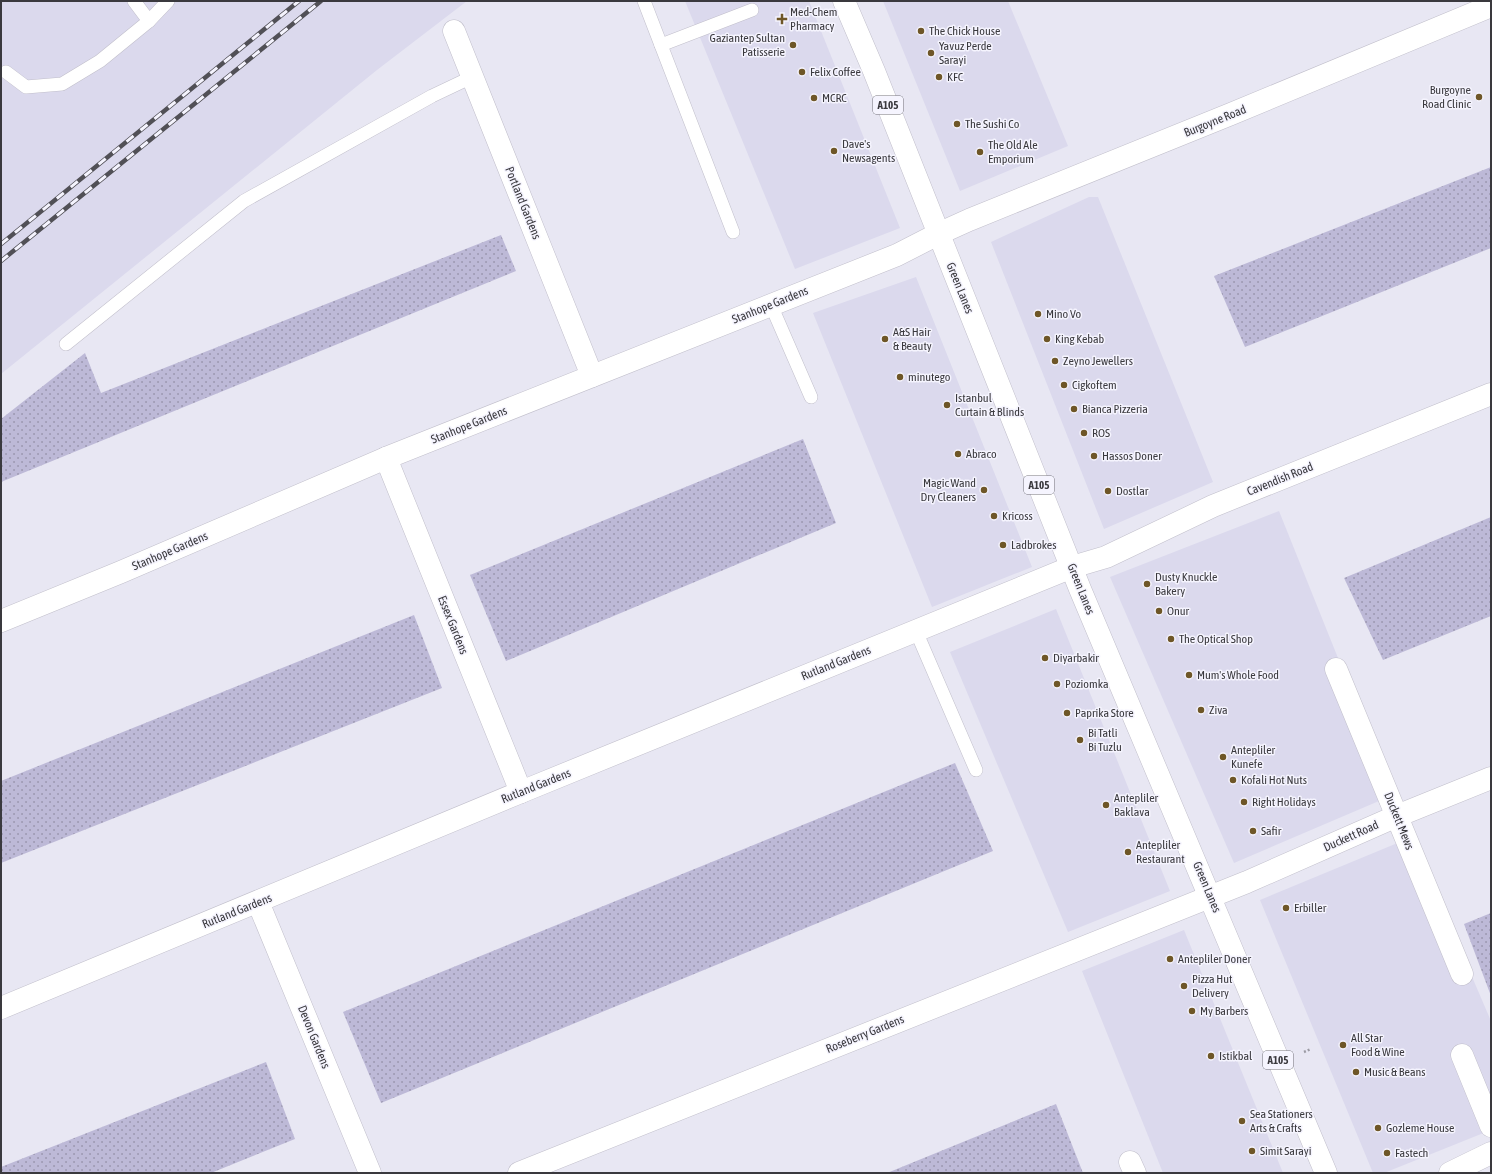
<svg xmlns="http://www.w3.org/2000/svg" width="1492" height="1174" viewBox="0 0 1492 1174" font-family="'Asap Condensed',sans-serif">
<style>
.built{fill:#dbd9ed}
.park{fill:url(#park-dots)}
.lines{fill:none;stroke-linecap:round;stroke-linejoin:round}
.lane-casing{stroke:#c1bfcb;stroke-width:14}
.street-casing{stroke:#c1bfcb;stroke-width:23}
.primary-casing{stroke:#c1bfcb;stroke-width:23}
.path{stroke:#9c9ba4;stroke-width:2.5;stroke-dasharray:2 2;stroke-linecap:butt}
.lane{stroke:#fff;stroke-width:13}
.street{stroke:#fff;stroke-width:22}
.primary{stroke:#fff;stroke-width:22}
.rail-casing{stroke:#515056;stroke-width:4.5}
.rail{stroke:#f5f4fe;stroke-width:3;stroke-dasharray:9;stroke-linecap:butt}
.poi-dot{fill:#6e5627;stroke:#f5f4fe;stroke-width:1.5}
.labels{text-anchor:middle;stroke-width:3;stroke-linejoin:round;paint-order:stroke}
.shield{fill:#f5f4fe;stroke:#727178;stroke-width:1}
.shield-label{font-size:11px;font-weight:bold;fill:#3a393e}
.poi-label{font-size:12px;fill:#3a393e;stroke:#f5f4fe;text-anchor:start}
.street-label{font-size:12px;fill:#3a393e;stroke:#f5f4fe}
</style>
<defs>
<pattern id="park-dots" width="8" height="8" patternUnits="userSpaceOnUse"><rect width="8" height="8" fill="#bdb9d7"/><path d="M2 2h.1M6 6h.1" fill="none" stroke="#9b97b0" stroke-width="1.8" stroke-linecap="round"/></pattern>
</defs>
<rect width="100%" height="100%" fill="#e8e7f3"/>
<g class="built">
<path d="M1 1H467L377 70 1 374Z"/>
<path d="M685 1H809L900 228 795 269Z"/>
<path d="M883 1H1008L1068 146 960 191Z"/>
<path d="M1089 197H1098L1213 482 1104 529 991 242Z"/>
<path d="M916 277 1032 567 932 607 813 313Z"/>
<path d="M1279 511 1393 795 1234 863 1110 577Z"/>
<path d="M1056 609 1170 891 1068 932 950 652Z"/>
<path d="M1412 837 1491 1021V1130L1384 1173H1373L1260 900Z"/>
<path d="M1184 930 1283 1173H1163L1082 971Z"/>
</g>
<g class="park">
<path d="M1491 167V248L1245 347 1214 276Z"/>
<path d="M501 235 516 271 1 482V419L85 353 101 393Z"/>
<path d="M803 439 836 523 506 661 470 575Z"/>
<path d="M1491 517V616L1383 660 1344 578Z"/>
<path d="M414 615 442 688 1 863V781Z"/>
<path d="M955 763 993 851 381 1103 343 1012Z"/>
<path d="M1491 913V996L1464 924Z"/>
<path d="M266 1062 295 1139 211 1173H1V1167Z"/>
<path d="M1056 1104 1083 1173H887Z"/>
</g>
<g class="lines">
<defs>
<g id="lane">
<path d="M134 1 149 21"/>
<path d="M644 1 733 232"/>
<path d="M661 45 752 10"/>
<path d="M6 72 26 87 62 84 100 61 149 21 168 1"/>
<path d="M771 305 811 397"/>
<path d="M66 344 244 201 432 96 472 77"/>
<path d="M916 631 976 770"/>
</g>
<g id="street">
<path d="M454 31 592 376"/>
<path d="M386 458 521 792"/>
<path d="M1 621 121 572 386 458 897 255 938 234 969 220 1231 114 1491 6"/>
<path d="M1336 669 1462 974"/>
<path d="M258 902 370 1173"/>
<path d="M1 1008 521 792 1072 567 1106 557 1213 506 1491 394"/>
<path d="M1462 1055 1491 1126"/>
<path d="M1130 1162 1135 1173"/>
<path d="M519 1173 1247 882 1397 816 1491 778"/>
<path d="M1450 1173 1491 1153"/>
</g>
<path id="primary" d="M844 1 874 71 1080 589 1326 1173"/>
</defs>
<use href="#lane" class="lane-casing"/>
<use href="#street" class="street-casing"/>
<use href="#primary" class="primary-casing"/>
<path class="path" d="M1304 1052 1311 1049"/>
<use href="#lane" class="lane"/>
<use href="#street" class="street"/>
<use href="#primary" class="primary"/>
<defs>
<g id="rail">
<path d="M1 244 299 1"/>
<path d="M1 261 321 1"/>
</g>
</defs>
<use href="#rail" class="rail-casing"/>
<use href="#rail" class="rail"/>
</g>
<g class="poi-dot">
<path d="M780 13h4v4h4v4h-4v4h-4v-4h-4v-4h4z"/>
<circle cx="921" cy="31" r="4"/>
<circle cx="793" cy="45" r="4"/>
<circle cx="931" cy="53" r="4"/>
<circle cx="802" cy="72" r="4"/>
<circle cx="939" cy="77" r="4"/>
<circle cx="1479" cy="97" r="4"/>
<circle cx="814" cy="98" r="4"/>
<circle cx="957" cy="124" r="4"/>
<circle cx="834" cy="151" r="4"/>
<circle cx="980" cy="152" r="4"/>
<circle cx="1038" cy="314" r="4"/>
<circle cx="885" cy="339" r="4"/>
<circle cx="1047" cy="339" r="4"/>
<circle cx="1055" cy="361" r="4"/>
<circle cx="900" cy="377" r="4"/>
<circle cx="1064" cy="385" r="4"/>
<circle cx="947" cy="405" r="4"/>
<circle cx="1074" cy="409" r="4"/>
<circle cx="1084" cy="433" r="4"/>
<circle cx="958" cy="454" r="4"/>
<circle cx="1094" cy="456" r="4"/>
<circle cx="984" cy="490" r="4"/>
<circle cx="1108" cy="491" r="4"/>
<circle cx="994" cy="516" r="4"/>
<circle cx="1003" cy="545" r="4"/>
<circle cx="1147" cy="584" r="4"/>
<circle cx="1159" cy="611" r="4"/>
<circle cx="1171" cy="639" r="4"/>
<circle cx="1045" cy="658" r="4"/>
<circle cx="1189" cy="675" r="4"/>
<circle cx="1057" cy="684" r="4"/>
<circle cx="1201" cy="710" r="4"/>
<circle cx="1067" cy="713" r="4"/>
<circle cx="1080" cy="740" r="4"/>
<circle cx="1223" cy="757" r="4"/>
<circle cx="1233" cy="780" r="4"/>
<circle cx="1244" cy="802" r="4"/>
<circle cx="1106" cy="805" r="4"/>
<circle cx="1253" cy="831" r="4"/>
<circle cx="1128" cy="852" r="4"/>
<circle cx="1286" cy="908" r="4"/>
<circle cx="1170" cy="959" r="4"/>
<circle cx="1184" cy="986" r="4"/>
<circle cx="1192" cy="1011" r="4"/>
<circle cx="1343" cy="1045" r="4"/>
<circle cx="1211" cy="1056" r="4"/>
<circle cx="1356" cy="1072" r="4"/>
<circle cx="1242" cy="1121" r="4"/>
<circle cx="1378" cy="1128" r="4"/>
<circle cx="1252" cy="1151" r="4"/>
<circle cx="1387" cy="1153" r="4"/>
</g>
<g class="labels">
<g class="shield">
<rect x="873" y="96" width="30" height="18" rx="3"/>
<rect x="1024" y="476" width="30" height="18" rx="3"/>
<rect x="1263" y="1051" width="30" height="18" rx="3"/>
</g>
<g class="shield-label">
<text x="888" y="109">A105</text>
<text x="1039" y="489">A105</text>
<text x="1278" y="1064">A105</text>
</g>
<g class="poi-label">
<text x="790" y="16">Med-Chem<tspan x="790" dy="14">Pharmacy</tspan></text>
<text x="929" y="35">The Chick House</text>
<text x="785" y="42" text-anchor="end">Gaziantep Sultan<tspan x="785" dy="14">Patisserie</tspan></text>
<text x="939" y="50">Yavuz Perde<tspan x="939" dy="14">Sarayi</tspan></text>
<text x="810" y="76">Felix Coffee</text>
<text x="947" y="81">KFC</text>
<text x="1471" y="94" text-anchor="end">Burgoyne<tspan x="1471" dy="14">Road Clinic</tspan></text>
<text x="822" y="102">MCRC</text>
<text x="965" y="128">The Sushi Co</text>
<text x="842" y="148">Dave's<tspan x="842" dy="14">Newsagents</tspan></text>
<text x="988" y="149">The Old Ale<tspan x="988" dy="14">Emporium</tspan></text>
<text x="1046" y="318">Mino Vo</text>
<text x="893" y="336">A&amp;S Hair<tspan x="893" dy="14">&amp; Beauty</tspan></text>
<text x="1055" y="343">King Kebab</text>
<text x="1063" y="365">Zeyno Jewellers</text>
<text x="908" y="381">minutego</text>
<text x="1072" y="389">Cigkoftem</text>
<text x="955" y="402">Istanbul<tspan x="955" dy="14">Curtain &amp; Blinds</tspan></text>
<text x="1082" y="413">Bianca Pizzeria</text>
<text x="1092" y="437">ROS</text>
<text x="966" y="458">Abraco</text>
<text x="1102" y="460">Hassos Doner</text>
<text x="976" y="487" text-anchor="end">Magic Wand<tspan x="976" dy="14">Dry Cleaners</tspan></text>
<text x="1116" y="495">Dostlar</text>
<text x="1002" y="520">Kricoss</text>
<text x="1011" y="549">Ladbrokes</text>
<text x="1155" y="581">Dusty Knuckle<tspan x="1155" dy="14">Bakery</tspan></text>
<text x="1167" y="615">Onur</text>
<text x="1179" y="643">The Optical Shop</text>
<text x="1053" y="662">Diyarbakir</text>
<text x="1197" y="679">Mum's Whole Food</text>
<text x="1065" y="688">Poziomka</text>
<text x="1209" y="714">Ziva</text>
<text x="1075" y="717">Paprika Store</text>
<text x="1088" y="737">Bi Tatli<tspan x="1088" dy="14">Bi Tuzlu</tspan></text>
<text x="1231" y="754">Antepliler<tspan x="1231" dy="14">Kunefe</tspan></text>
<text x="1241" y="784">Kofali Hot Nuts</text>
<text x="1114" y="802">Antepliler<tspan x="1114" dy="14">Baklava</tspan></text>
<text x="1252" y="806">Right Holidays</text>
<text x="1261" y="835">Safir</text>
<text x="1136" y="849">Antepliler<tspan x="1136" dy="14">Restaurant</tspan></text>
<text x="1294" y="912">Erbiller</text>
<text x="1178" y="963">Antepliler Doner</text>
<text x="1192" y="983">Pizza Hut<tspan x="1192" dy="14">Delivery</tspan></text>
<text x="1200" y="1015">My Barbers</text>
<text x="1351" y="1042">All Star<tspan x="1351" dy="14">Food &amp; Wine</tspan></text>
<text x="1219" y="1060">Istikbal</text>
<text x="1364" y="1076">Music &amp; Beans</text>
<text x="1250" y="1118">Sea Stationers<tspan x="1250" dy="14">Arts &amp; Crafts</tspan></text>
<text x="1386" y="1132">Gozleme House</text>
<text x="1260" y="1155">Simit Sarayi</text>
<text x="1395" y="1157">Fastech</text>
</g>
<g class="street-label">
<text transform="translate(1215 121) rotate(-22)" y="4">Burgoyne Road</text>
<text transform="translate(523 203) rotate(68)" y="4">Portland Gardens</text>
<text transform="translate(960 288) rotate(68)" y="4">Green Lanes</text>
<text transform="translate(770 305) rotate(-22)" y="4">Stanhope Gardens</text>
<text transform="translate(469 425) rotate(-22)" y="4">Stanhope Gardens</text>
<text transform="translate(1280 479) rotate(-22)" y="4">Cavendish Road</text>
<text transform="translate(170 551) rotate(-23)" y="4">Stanhope Gardens</text>
<text transform="translate(1081 589) rotate(68)" y="4">Green Lanes</text>
<text transform="translate(453 625) rotate(68)" y="4">Essex Gardens</text>
<text transform="translate(836 663) rotate(-22)" y="4">Rutland Gardens</text>
<text transform="translate(536 786) rotate(-22)" y="4">Rutland Gardens</text>
<text transform="translate(1399 821) rotate(68)" y="4">Duckett Mews</text>
<text transform="translate(1351 836) rotate(-24)" y="4">Duckett Road</text>
<text transform="translate(1207 887) rotate(67)" y="4">Green Lanes</text>
<text transform="translate(237 911) rotate(-22)" y="4">Rutland Gardens</text>
<text transform="translate(865 1034) rotate(-22)" y="4">Roseberry Gardens</text>
<text transform="translate(314 1037) rotate(68)" y="4">Devon Gardens</text>
</g>
</g>
<rect width="1492" height="1174" fill="none" stroke="#3a393e" stroke-width="4"/>
</svg>
